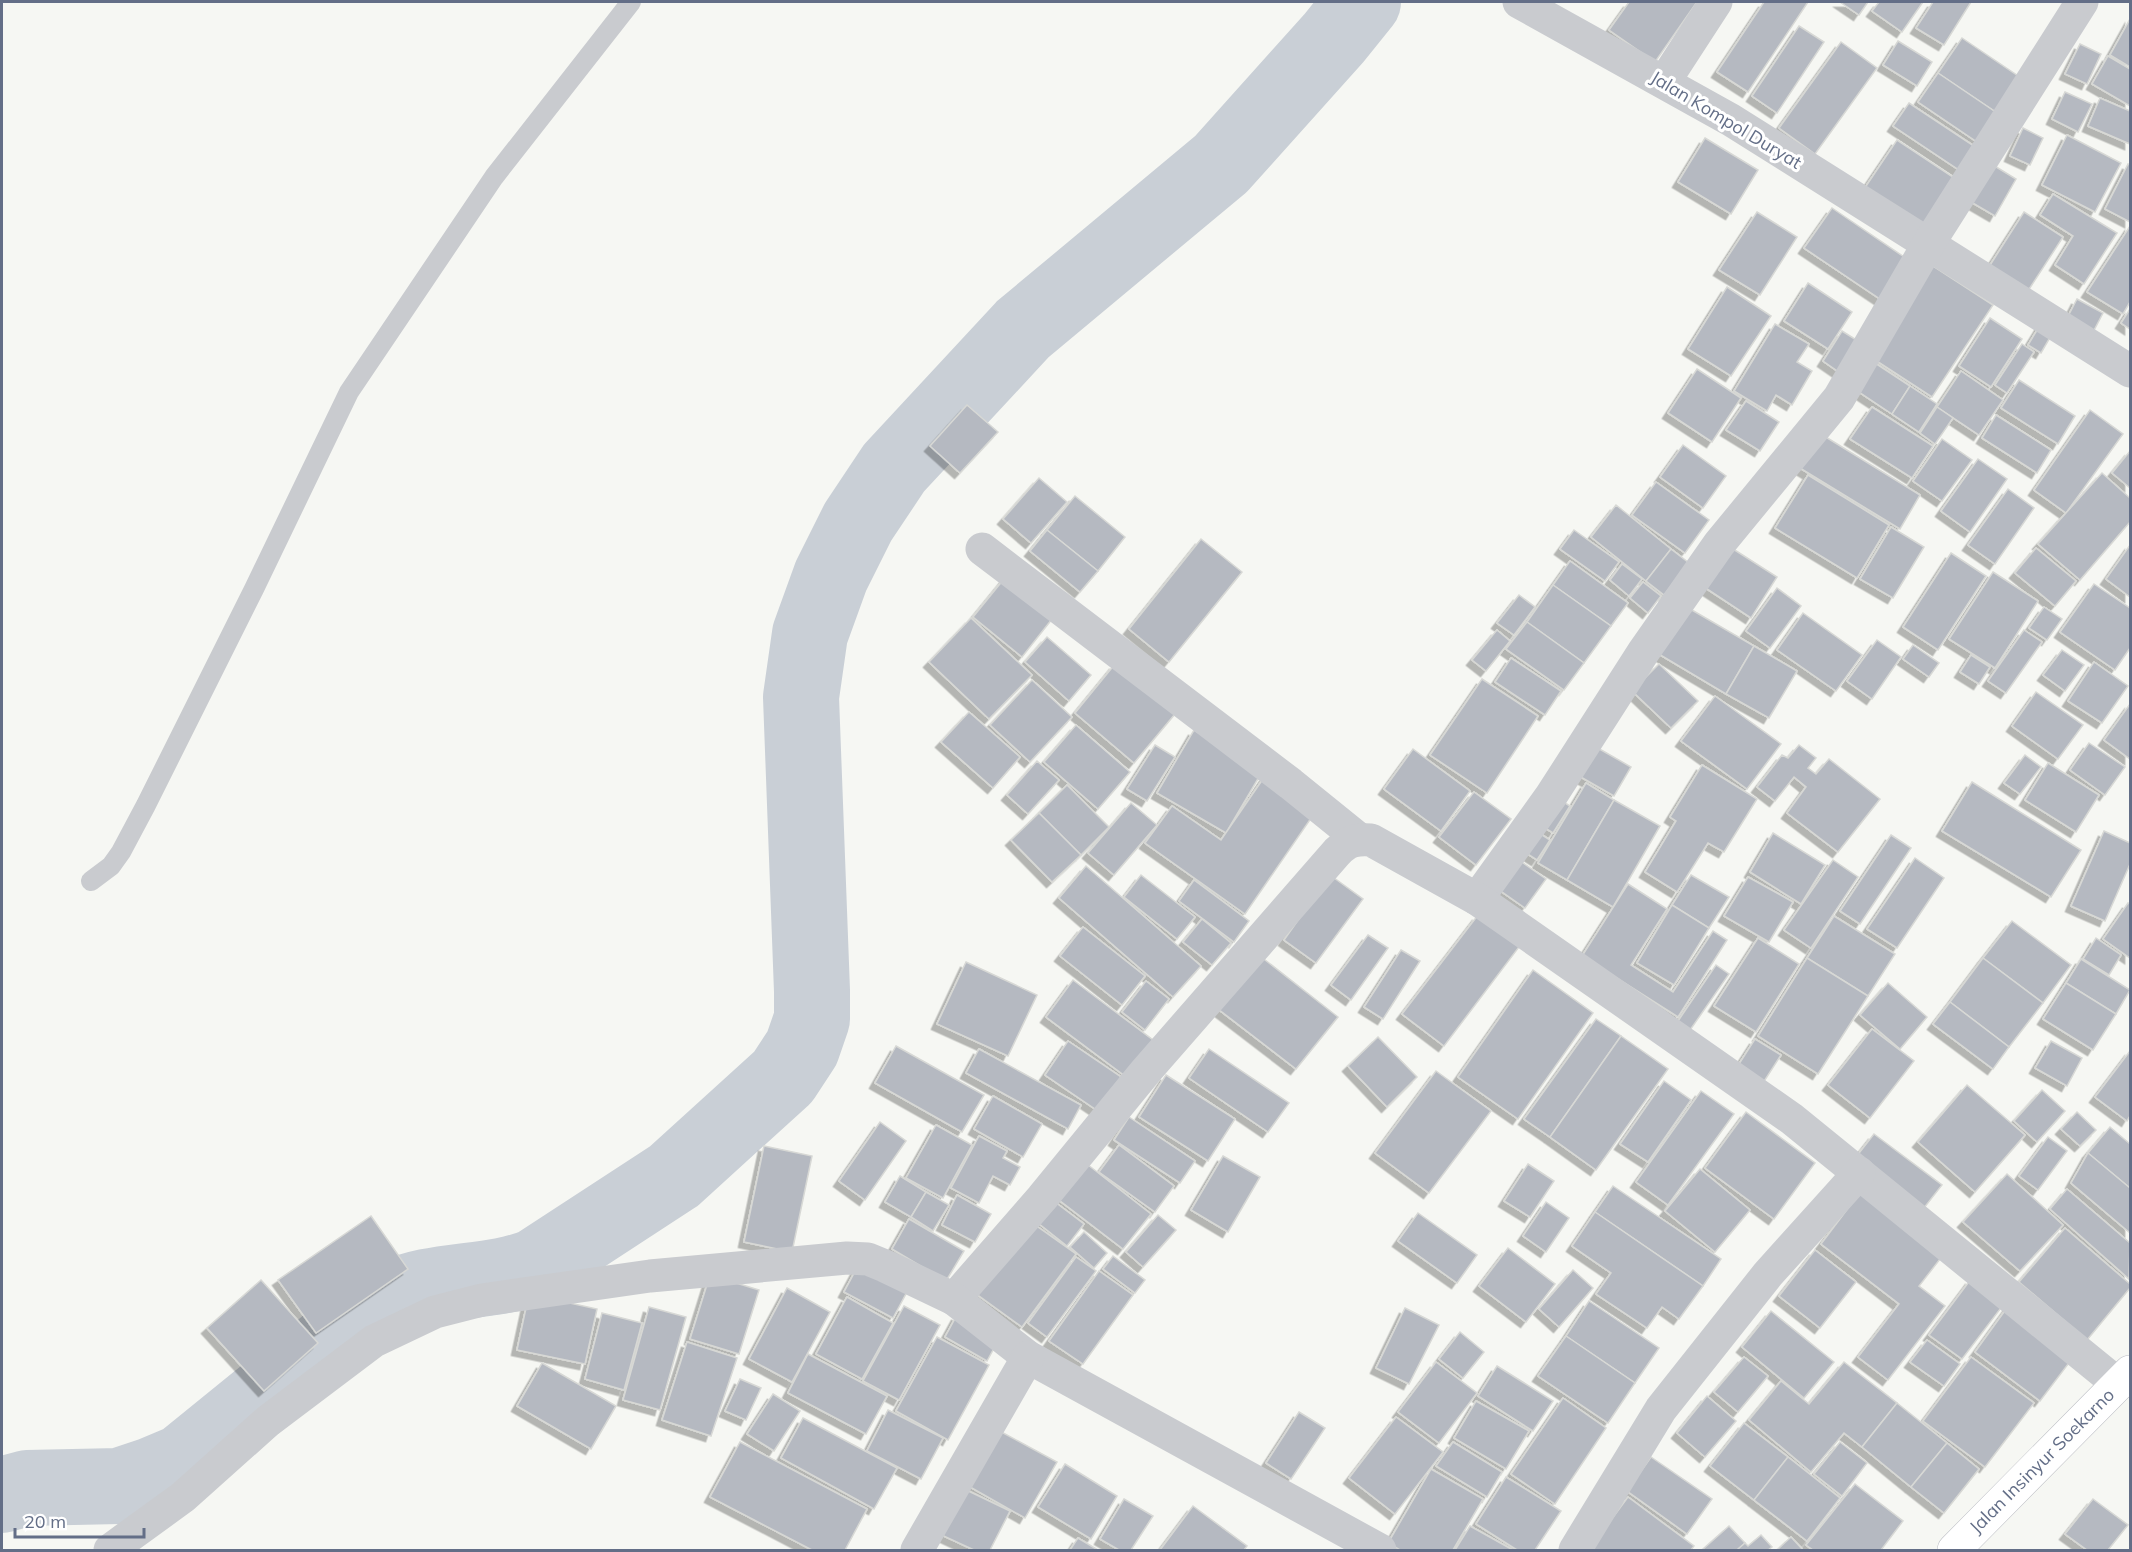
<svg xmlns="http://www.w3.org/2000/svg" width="2132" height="1552" viewBox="0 0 2132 1552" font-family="Mulish,sans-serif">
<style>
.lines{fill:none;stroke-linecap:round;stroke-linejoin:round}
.river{stroke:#c9cfd6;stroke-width:76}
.building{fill:#b5b9c1;stroke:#d7d8d5;stroke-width:1.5;filter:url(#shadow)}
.secondary-casing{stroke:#bdbfc5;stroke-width:34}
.lane{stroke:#c9cbcf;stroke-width:20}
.street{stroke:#c9cbcf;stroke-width:33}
.secondary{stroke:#fff;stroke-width:33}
.labels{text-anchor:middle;stroke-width:6;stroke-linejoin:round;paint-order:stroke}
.street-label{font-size:18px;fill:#636e87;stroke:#fff}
</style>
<defs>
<filter id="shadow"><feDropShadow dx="-5.5" dy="5.5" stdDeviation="0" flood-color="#0004"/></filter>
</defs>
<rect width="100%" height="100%" fill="#f6f7f3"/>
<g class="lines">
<path class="river" d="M2 1495 27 1488 119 1486 152 1475 183 1462 369 1311C376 1307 383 1302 389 1299 435 1277 490 1285 536 1266L674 1176 783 1077 802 1048 812 1019V991L801 697 810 634 831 576 858 522 894 468 1023 329 1221 164 1334 38 1363 2"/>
</g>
<g class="building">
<path d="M1629 2H1697L1655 62 1609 30Z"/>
<path d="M1764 2H1808L1748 92 1717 72Z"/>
<path d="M1840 2H1868L1859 15Z"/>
<path d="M1879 2H1923L1902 32 1872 11Z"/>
<path d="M1933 2H1971L1944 45 1916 28Z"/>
<path d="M2130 19V67L2110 55Z"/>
<path d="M1799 26 1824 42 1777 113 1752 96Z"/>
<path d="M1962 38 2027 82 2003 117 1938 73Z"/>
<path d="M1898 41 1932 62 1917 86 1883 65Z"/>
<path d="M1841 42 1877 68 1815 154 1779 128Z"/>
<path d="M2080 44 2101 54 2087 84 2065 74Z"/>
<path d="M2108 56 2130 69V106L2092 84Z"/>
<path d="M1938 73 2003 117 1983 146 1918 102Z"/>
<path d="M2065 92 2092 104 2078 132 2052 119Z"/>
<path d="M2100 98 2130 111V144L2088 126Z"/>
<path d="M1909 103 1983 152 1968 176 1893 126Z"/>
<path d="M2023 128 2043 138 2030 165 2010 156Z"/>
<path d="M2067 135 2121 163 2095 212 2042 185Z"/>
<path d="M1705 138 1758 170 1731 214 1678 182Z"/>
<path d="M1897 140 1965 185 1930 237 1862 192Z"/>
<path d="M2128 164 2130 165V222L2105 209Z"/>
<path d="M1993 165 2016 179 1995 216 1971 202Z"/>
<path d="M2053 194 2117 233 2084 284 2055 265 2073 236 2040 215Z"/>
<path d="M1832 208 1913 263 1886 303 1804 248Z"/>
<path d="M1757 212 1797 237 1760 295 1719 270Z"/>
<path d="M2024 212 2063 237 2024 297 1985 273Z"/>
<path d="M2130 226V302L2123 314 2087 292Z"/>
<path d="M1930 264 1993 305 1932 397 1869 356Z"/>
<path d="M1808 283 1852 312 1828 349 1784 321Z"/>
<path d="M1727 287 1771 316 1731 376 1688 349Z"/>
<path d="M2077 299 2103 313 2091 336 2065 322Z"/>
<path d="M2130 309V329L2121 323Z"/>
<path d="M1990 318 2022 339 1991 387 1959 366Z"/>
<path d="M2042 322 2055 329 2041 353 2028 345Z"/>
<path d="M1775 324 1809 344 1797 362 1812 371 1792 405 1776 395 1767 411 1734 391Z"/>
<path d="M1842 331 1866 346 1846 377 1823 361Z"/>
<path d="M2022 344 2034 352 2007 393 1995 385Z"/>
<path d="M1872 361 1910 386 1892 414 1853 388Z"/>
<path d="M1697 369 1741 398 1712 442 1668 413Z"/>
<path d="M1961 371 2003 400 1979 435 1937 407Z"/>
<path d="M2019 380 2075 416 2058 444 2001 408Z"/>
<path d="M1910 386 1937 404 1919 432 1892 414Z"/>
<path d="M1746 401 1779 422 1760 451 1726 430Z"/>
<path d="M967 405 998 432 960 473 930 446Z"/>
<path d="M1872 407 1933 446 1912 478 1850 439Z"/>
<path d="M1937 407 1953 418 1935 444 1920 433Z"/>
<path d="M2090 410 2123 434 2066 513 2034 490Z"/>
<path d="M1996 415 2051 450 2037 473 1982 438Z"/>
<path d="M1816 431 1920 495 1900 529 1795 465Z"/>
<path d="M1942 439 1972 460 1942 501 1913 481Z"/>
<path d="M1683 445 1726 476 1703 508 1660 477Z"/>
<path d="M2130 451V488L2112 473Z"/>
<path d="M1978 459 2007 479 1970 532 1941 511Z"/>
<path d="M2102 473 2130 498V522L2080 580 2038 544Z"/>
<path d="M1808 475 1889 525 1857 578 1775 528Z"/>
<path d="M1039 478 1067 502 1031 543 1003 519Z"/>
<path d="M1656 482 1709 520 1685 553 1632 515Z"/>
<path d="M2008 489 2034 508 1995 564 1968 545Z"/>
<path d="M1075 496 1125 537 1098 571 1047 530Z"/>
<path d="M1616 505 1671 549 1646 581 1591 537Z"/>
<path d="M1891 527 1924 547 1893 598 1860 579Z"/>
<path d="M1047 530 1098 571 1080 592 1030 551Z"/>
<path d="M1574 530 1619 562 1605 581 1560 549Z"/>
<path d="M1201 539 1242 572 1169 662 1129 629Z"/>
<path d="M2130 545V597L2106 579Z"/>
<path d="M1730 547 1777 577 1751 618 1704 587Z"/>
<path d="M2036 548 2076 581 2055 606 2015 573Z"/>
<path d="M1671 549 1689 563 1664 595 1646 581Z"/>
<path d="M1951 553 1986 576 1938 650 1903 627Z"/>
<path d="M1570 561 1628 603 1611 626 1553 585Z"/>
<path d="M1622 564 1642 579 1629 596 1610 580Z"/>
<path d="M1993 572 2038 601 1995 668 1949 639Z"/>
<path d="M1008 574 1056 614 1022 657 973 617Z"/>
<path d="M1643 582 1661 596 1648 613 1630 598Z"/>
<path d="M2094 584 2130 608V648L2115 670 2060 632Z"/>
<path d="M1553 585 1611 626 1584 663 1527 622Z"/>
<path d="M1777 588 1801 606 1770 648 1746 631Z"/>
<path d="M1519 595 1535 607 1514 635 1497 623Z"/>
<path d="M1685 606 1754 646 1726 694 1657 653Z"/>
<path d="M2044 607 2062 619 2047 640 2029 628Z"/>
<path d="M1803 613 1862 655 1836 691 1777 650Z"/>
<path d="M971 618 1032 675 989 719 929 662Z"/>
<path d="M1527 622 1584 663 1564 690 1506 649Z"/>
<path d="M1497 630 1510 641 1486 671 1472 660Z"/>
<path d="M2024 630 2042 642 2006 693 1988 681Z"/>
<path d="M1047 637 1091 675 1069 701 1025 662Z"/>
<path d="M1877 640 1901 657 1872 699 1847 681Z"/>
<path d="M1913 645 1939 663 1929 677 1903 659Z"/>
<path d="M1754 646 1797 671 1769 718 1726 694Z"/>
<path d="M2062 650 2084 665 2065 691 2043 675Z"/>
<path d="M1971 655 1990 667 1979 684 1960 672Z"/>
<path d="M1511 658 1561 691 1545 715 1495 682Z"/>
<path d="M2094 662 2128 686 2102 723 2068 701Z"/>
<path d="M1115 664 1175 714 1134 763 1075 713Z"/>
<path d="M1659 664 1698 701 1671 728 1632 691Z"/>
<path d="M1482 679 1538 716 1487 793 1430 755Z"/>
<path d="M1032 680 1072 717 1030 762 990 725Z"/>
<path d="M2036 692 2083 725 2058 759 2012 726Z"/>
<path d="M1715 696 1781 744 1747 789 1681 741Z"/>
<path d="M2130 704V759L2104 740Z"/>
<path d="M969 712 1020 757 993 788 941 742Z"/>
<path d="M1076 725 1130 772 1098 809 1044 762Z"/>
<path d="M1194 730 1262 772 1226 833 1157 793Z"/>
<path d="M2089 743 2125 767 2105 795 2070 770Z"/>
<path d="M1155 745 1175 757 1147 801 1127 789Z"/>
<path d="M1799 745 1816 758 1808 768 1816 774 1829 759 1880 799 1838 852 1787 813 1806 787 1794 777 1775 801 1757 787 1782 755 1788 758Z"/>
<path d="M1596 747 1631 767 1614 796 1579 776Z"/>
<path d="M1413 749 1470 791 1441 831 1384 789Z"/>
<path d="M2025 755 2041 767 2020 794 2004 783Z"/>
<path d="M1037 761 1059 780 1028 814 1007 795Z"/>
<path d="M2048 763 2099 795 2076 832 2025 800Z"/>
<path d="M1702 765 1757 799 1724 852 1708 843 1677 892 1645 872 1676 821 1670 817Z"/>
<path d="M1265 776 1316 811 1245 914 1145 843 1172 806 1221 840Z"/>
<path d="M1972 782 2081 850 2051 897 1942 831Z"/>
<path d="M1586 783 1614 800 1567 880 1538 863Z"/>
<path d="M1067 785 1109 827 1081 855 1039 813Z"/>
<path d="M1474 792 1511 819 1476 865 1439 837Z"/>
<path d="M1554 796 1570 806 1553 833 1537 823Z"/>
<path d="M1614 800 1660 826 1613 907 1567 880Z"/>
<path d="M1131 803 1157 825 1114 875 1088 853Z"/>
<path d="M1039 813 1081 855 1052 882 1011 840Z"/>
<path d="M1530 827 1550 840 1537 860 1517 847Z"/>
<path d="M2104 831 2130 843V864L2105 921 2071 906Z"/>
<path d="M1773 833 1825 865 1801 904 1750 872Z"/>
<path d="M1891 835 1911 848 1860 924 1840 911Z"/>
<path d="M1516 858 1546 879 1525 908 1495 887Z"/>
<path d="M1915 858 1944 878 1897 948 1867 929Z"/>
<path d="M1833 860 1858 877 1811 948 1784 930Z"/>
<path d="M1086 866 1201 966 1173 997 1059 898Z"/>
<path d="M1141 875 1195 917 1177 939 1124 897Z"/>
<path d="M1330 875 1363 899 1316 963 1284 940Z"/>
<path d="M1691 875 1729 897 1709 928 1672 905Z"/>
<path d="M1748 877 1793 902 1769 942 1724 916Z"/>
<path d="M1194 880 1249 921 1234 942 1179 901Z"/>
<path d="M1628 884 1667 909 1631 965 1673 992 1713 931 1727 940 1678 1017 1582 956Z"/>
<path d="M2128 903 2130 904V958L2103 939Z"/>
<path d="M1672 905 1709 928 1674 985 1637 963Z"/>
<path d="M1478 915 1519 947 1444 1046 1402 1014Z"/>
<path d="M1834 916 1895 954 1868 996 1807 958Z"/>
<path d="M1202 919 1231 943 1212 965 1183 942Z"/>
<path d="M2012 921 2071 965 2043 1003 1983 958Z"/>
<path d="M1083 927 1145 976 1122 1005 1060 956Z"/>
<path d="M1368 935 1388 948 1351 1000 1331 985Z"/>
<path d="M1758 938 1799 964 1756 1032 1714 1006Z"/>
<path d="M2096 938 2121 955 2109 975 2083 959Z"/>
<path d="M1401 950 1420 961 1383 1019 1364 1007Z"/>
<path d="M1260 956 1338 1017 1296 1069 1218 1009Z"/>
<path d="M1807 958 1868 996 1818 1074 1758 1036Z"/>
<path d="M1983 958 2043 1003 2009 1047 1950 1002Z"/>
<path d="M2081 959 2130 990 2116 1014 2066 983Z"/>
<path d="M966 962 1037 995 1008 1056 937 1024Z"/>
<path d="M1716 965 1729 974 1688 1033 1676 1024Z"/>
<path d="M1533 970 1593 1013 1518 1119 1458 1077Z"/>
<path d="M1073 980 1153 1040 1125 1076 1046 1017Z"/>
<path d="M1146 981 1169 999 1145 1030 1122 1012Z"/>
<path d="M1888 983 1927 1017 1900 1049 1860 1015Z"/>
<path d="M2066 983 2116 1014 2093 1050 2043 1019Z"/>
<path d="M1950 1002 2009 1047 1993 1069 1933 1024Z"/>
<path d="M1596 1019 1621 1036 1550 1137 1524 1119Z"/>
<path d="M1872 1029 1914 1061 1870 1118 1828 1085Z"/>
<path d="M1621 1036 1668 1069 1596 1170 1550 1137Z"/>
<path d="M1378 1037 1417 1077 1387 1107 1348 1066Z"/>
<path d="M1755 1039 1781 1055 1763 1083 1737 1067Z"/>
<path d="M1068 1041 1121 1077 1098 1111 1045 1075Z"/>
<path d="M2051 1041 2082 1058 2067 1086 2035 1068Z"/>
<path d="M896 1046 984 1095 962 1132 875 1083Z"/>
<path d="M979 1049 1081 1105 1068 1129 966 1073Z"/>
<path d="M1209 1049 1289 1103 1268 1132 1189 1078Z"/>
<path d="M2130 1051V1116L2127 1121 2095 1097Z"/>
<path d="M1436 1071 1491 1111 1429 1193 1375 1153Z"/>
<path d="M1166 1075 1235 1119 1208 1161 1139 1117Z"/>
<path d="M1664 1081 1691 1100 1648 1162 1620 1144Z"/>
<path d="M1967 1085 2025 1135 1975 1192 1918 1142Z"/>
<path d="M2042 1090 2065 1111 2037 1142 2014 1121Z"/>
<path d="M1701 1091 1734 1114 1668 1205 1636 1182Z"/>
<path d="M993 1096 1042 1124 1023 1157 974 1129Z"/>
<path d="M1746 1112 1815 1163 1774 1219 1705 1168Z"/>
<path d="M2077 1112 2096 1130 2080 1146 2061 1129Z"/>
<path d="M1129 1117 1195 1161 1180 1183 1114 1140Z"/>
<path d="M880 1122 906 1141 865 1200 839 1181Z"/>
<path d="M936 1125 972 1145 943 1198 906 1178Z"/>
<path d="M2110 1127 2130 1144V1188L2088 1153Z"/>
<path d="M1874 1134 1942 1185 1920 1213 1852 1162Z"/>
<path d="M979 1136 1007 1151 1003 1158 1020 1167 1010 1185 993 1176 979 1203 951 1188Z"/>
<path d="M2048 1137 2067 1151 2038 1190 2019 1176Z"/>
<path d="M1119 1145 1174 1186 1155 1212 1099 1172Z"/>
<path d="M764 1146 812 1156 792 1252 744 1242Z"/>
<path d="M2088 1153 2130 1188V1233L2071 1183Z"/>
<path d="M1223 1156 1260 1177 1228 1232 1191 1210Z"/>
<path d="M1083 1161 1151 1214 1123 1249 1055 1197Z"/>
<path d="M1528 1164 1554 1181 1530 1217 1504 1201Z"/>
<path d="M1700 1169 1750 1210 1715 1252 1665 1211Z"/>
<path d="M2007 1174 2063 1225 2020 1271 1963 1222Z"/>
<path d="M900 1176 926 1192 911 1217 885 1202Z"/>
<path d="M1613 1186 1721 1259 1703 1286 1595 1212Z"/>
<path d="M2067 1189 2130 1243 2129 1279 2050 1209Z"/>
<path d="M1861 1191 1944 1254 1919 1286 1945 1306 1888 1380 1858 1357 1899 1304 1821 1244Z"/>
<path d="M926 1192 949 1205 933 1231 911 1217Z"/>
<path d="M957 1195 991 1214 975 1242 942 1225Z"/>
<path d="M1055 1202 1084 1224 1067 1246 1038 1223Z"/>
<path d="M1546 1202 1569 1218 1546 1252 1523 1236Z"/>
<path d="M1595 1212 1703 1286 1679 1319 1662 1307 1647 1328 1596 1294 1611 1273 1572 1246Z"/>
<path d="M1418 1213 1477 1255 1457 1283 1398 1241Z"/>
<path d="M1158 1215 1176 1230 1143 1267 1126 1252Z"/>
<path d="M371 1216 408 1269 316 1333 278 1280Z"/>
<path d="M909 1219 964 1251 946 1281 892 1249Z"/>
<path d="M1028 1220 1076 1254 1022 1327 975 1293Z"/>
<path d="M2065 1228 2130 1284V1288L2087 1340 2019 1282Z"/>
<path d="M1084 1232 1107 1253 1094 1268 1070 1247Z"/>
<path d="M1508 1248 1555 1284 1526 1322 1479 1286Z"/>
<path d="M1815 1250 1856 1282 1820 1328 1779 1296Z"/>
<path d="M1113 1256 1145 1280 1135 1293 1103 1269Z"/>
<path d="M1076 1257 1096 1271 1047 1337 1028 1323Z"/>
<path d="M859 1264 908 1290 893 1318 844 1292Z"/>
<path d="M1573 1270 1593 1288 1559 1327 1539 1309Z"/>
<path d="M1099 1271 1133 1295 1083 1364 1049 1341Z"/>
<path d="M710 1275 759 1290 739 1354 690 1339Z"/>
<path d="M1971 1279 2004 1304 1962 1359 1929 1335Z"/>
<path d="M261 1280 318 1343 264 1391 207 1328Z"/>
<path d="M787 1288 830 1312 792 1382 749 1359Z"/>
<path d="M529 1294 597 1309 585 1364 517 1350Z"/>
<path d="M847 1297 893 1323 862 1379 816 1354Z"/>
<path d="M1589 1301 1659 1348 1635 1383 1566 1336Z"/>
<path d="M2009 1305 2075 1355 2040 1401 1975 1352Z"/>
<path d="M904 1306 940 1325 899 1400 863 1381Z"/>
<path d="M649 1307 686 1317 660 1410 623 1400Z"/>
<path d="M1405 1308 1439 1325 1409 1384 1376 1368Z"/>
<path d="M1771 1311 1834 1362 1804 1398 1742 1347Z"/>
<path d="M602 1313 642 1323 624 1390 585 1379Z"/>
<path d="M957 1315 999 1339 987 1361 945 1337Z"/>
<path d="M1460 1332 1484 1352 1463 1378 1439 1359Z"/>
<path d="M1566 1336 1635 1383 1608 1423 1538 1376Z"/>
<path d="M937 1337 989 1365 948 1440 896 1411Z"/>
<path d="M1927 1340 1960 1364 1944 1386 1910 1362Z"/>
<path d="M687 1342 737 1358 711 1436 662 1420Z"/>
<path d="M808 1354 887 1396 866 1434 788 1393Z"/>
<path d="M1744 1357 1768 1376 1738 1412 1714 1392Z"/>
<path d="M1971 1357 2034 1403 1985 1467 1923 1421Z"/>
<path d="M1436 1362 1477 1393 1439 1443 1398 1412Z"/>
<path d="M1844 1362 1897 1403 1862 1447 1844 1433 1811 1472 1749 1420 1781 1381 1809 1404Z"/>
<path d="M542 1363 616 1406 591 1449 517 1406Z"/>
<path d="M1497 1366 1553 1401 1533 1431 1478 1396Z"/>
<path d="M740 1379 761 1388 746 1420 725 1411Z"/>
<path d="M773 1394 800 1411 774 1451 747 1434Z"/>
<path d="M1707 1396 1736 1421 1705 1457 1677 1433Z"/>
<path d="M1563 1398 1606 1428 1555 1504 1511 1474Z"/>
<path d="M1476 1401 1529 1431 1506 1469 1454 1438Z"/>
<path d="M1897 1403 1947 1443 1911 1487 1862 1447Z"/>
<path d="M888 1410 943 1438 921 1479 867 1451Z"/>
<path d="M1299 1412 1325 1428 1291 1479 1266 1463Z"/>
<path d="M1396 1417 1443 1452 1395 1514 1349 1478Z"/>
<path d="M803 1418 897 1468 874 1509 781 1458Z"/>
<path d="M1744 1423 1788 1457 1754 1500 1710 1466Z"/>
<path d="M994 1428 1057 1462 1025 1518 963 1483Z"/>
<path d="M740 1442 867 1509 845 1550H812L710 1497Z"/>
<path d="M1453 1442 1502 1472 1487 1497 1436 1466Z"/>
<path d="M1840 1442 1867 1463 1842 1496 1814 1474Z"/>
<path d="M1947 1443 1979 1469 1944 1513 1911 1487Z"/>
<path d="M1651 1457 1712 1499 1687 1534 1627 1491Z"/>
<path d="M1788 1457 1840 1498 1807 1541 1754 1500Z"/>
<path d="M1065 1464 1117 1496 1091 1539 1038 1507Z"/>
<path d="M1431 1469 1483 1499 1453 1550H1400L1388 1543Z"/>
<path d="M1506 1477 1561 1511 1535 1550H1517L1476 1524Z"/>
<path d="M1855 1484 1903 1521 1881 1550H1813L1806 1545Z"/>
<path d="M958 1486 1010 1511 990 1550H974L935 1532Z"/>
<path d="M1628 1497 1694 1546 1691 1550H1595L1591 1547Z"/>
<path d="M1124 1499 1153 1516 1131 1550H1119L1100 1539Z"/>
<path d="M2093 1499 2128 1525 2108 1550H2087L2065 1534Z"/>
<path d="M1193 1506 1247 1546 1244 1550H1160Z"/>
<path d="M1470 1526 1513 1550H1455Z"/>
<path d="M1729 1526 1745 1543 1737 1550H1702Z"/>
<path d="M1761 1535 1772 1547 1768 1550H1737L1745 1543 1748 1546Z"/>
<path d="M1791 1537 1803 1550H1777Z"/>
<path d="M1078 1538 1098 1550H1070Z"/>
</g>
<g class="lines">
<defs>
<path id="secondary" d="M1954 1550 2130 1372"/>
</defs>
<use href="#secondary" class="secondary-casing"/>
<path class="lane" d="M91 881 111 866 121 852 146 805 254 589 349 392 494 177 631 2"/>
<g class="street">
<path d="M1519 2 1731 120 2130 371"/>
<path d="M1664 82 1716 2"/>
<path d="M982 549 1291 784 1359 839"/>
<path d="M1477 899 1551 796 1644 651 1719 544 1839 398 1929 243 2082 2"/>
<path d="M954 1299 1042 1198 1146 1071 1337 852C1348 841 1355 839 1371 840L1477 899 1792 1119 2118 1384"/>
<path d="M110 1550 183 1497 268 1421 374 1341 435 1312 482 1300 650 1276 847 1258 868 1259 885 1266 954 1299 1028 1357 1380 1550"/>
<path d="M917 1550 1028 1357"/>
<path d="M1575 1550 1661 1409 1768 1274 1859 1173"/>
</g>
<use href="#secondary" class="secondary"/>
</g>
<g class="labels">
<g class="street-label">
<text transform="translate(1726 120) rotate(31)" y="6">Jalan Kompol Duryat</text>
<text transform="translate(2042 1461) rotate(-45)" y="6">Jalan Insinyur Soekarno</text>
</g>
</g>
<rect width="2132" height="1552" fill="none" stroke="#636e87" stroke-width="6"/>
<path d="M15 1528v9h129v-9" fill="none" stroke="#636e87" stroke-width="3"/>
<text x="24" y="1528" font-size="18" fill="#636e87" stroke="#ffffff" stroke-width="4.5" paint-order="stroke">20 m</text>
</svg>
